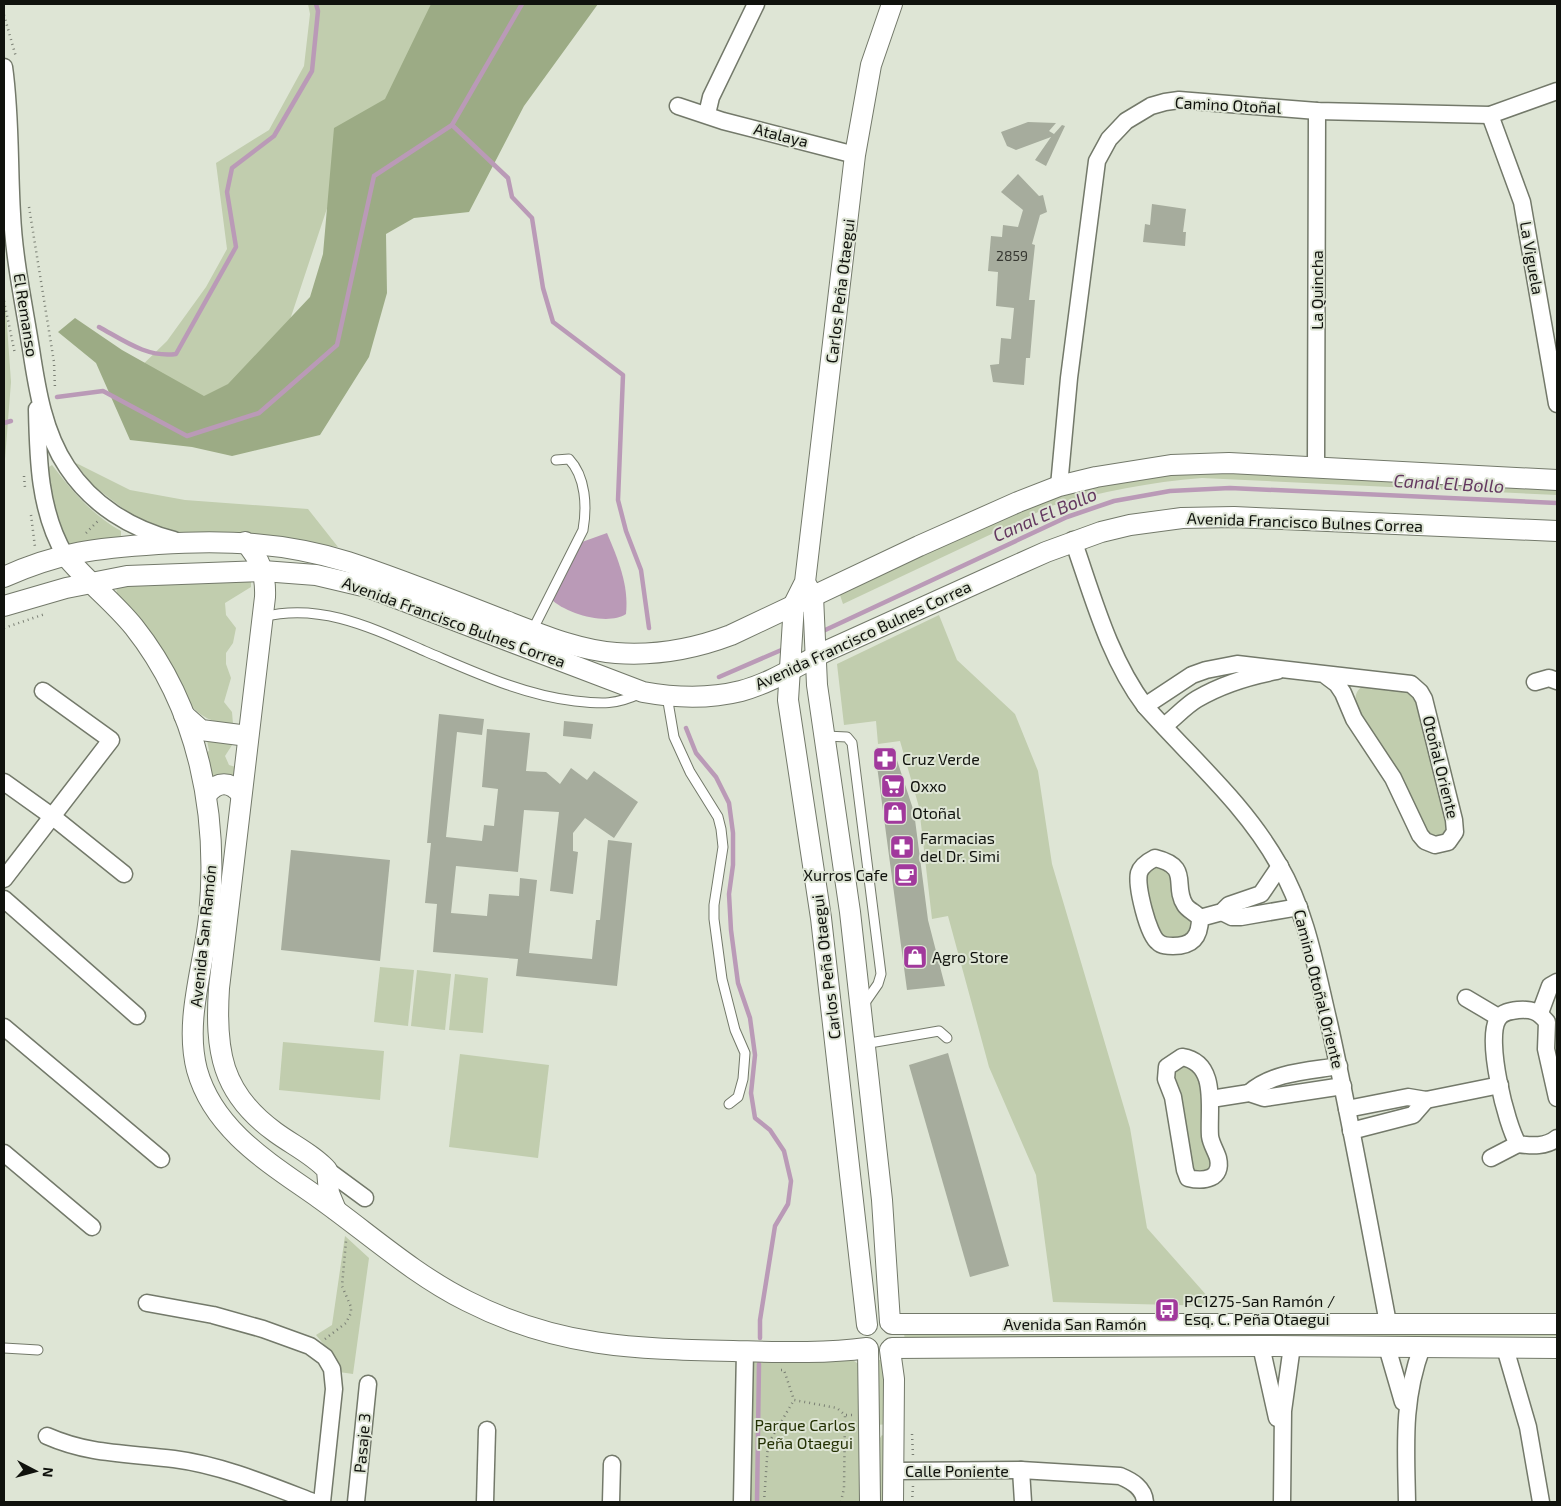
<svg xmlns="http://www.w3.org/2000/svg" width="1561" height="1506" viewBox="0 0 1561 1506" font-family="'Exo 2',sans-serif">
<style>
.green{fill:#c1cdae}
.forest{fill:#9cab85}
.water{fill:#ba9ab7}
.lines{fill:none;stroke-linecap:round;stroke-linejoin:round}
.stream{stroke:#ba9ab7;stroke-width:4.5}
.building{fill:#a6ac9d}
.service-casing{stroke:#73796a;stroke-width:11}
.minor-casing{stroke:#73796a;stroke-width:19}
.tertiary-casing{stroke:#73796a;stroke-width:22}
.path{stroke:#7a7f74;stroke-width:2.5;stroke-dasharray:1 4;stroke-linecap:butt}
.service{stroke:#fff;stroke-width:9}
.minor{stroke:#fff;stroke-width:16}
.tertiary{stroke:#fff;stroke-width:20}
.labels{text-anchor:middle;stroke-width:4;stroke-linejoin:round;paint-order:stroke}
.number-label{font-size:14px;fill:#363831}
.street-label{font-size:16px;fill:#10120d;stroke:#dee5d5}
.poi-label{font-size:16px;fill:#10120d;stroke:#dee5d5;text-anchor:start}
.park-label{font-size:16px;fill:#243104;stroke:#dee5d5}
.water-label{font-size:18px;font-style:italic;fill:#643860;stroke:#dee5d5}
</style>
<rect width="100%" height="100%" fill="#dee5d5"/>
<g class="green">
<path d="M308 4H472L347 148 280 350 210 409 130 377 167 341 206 287 227 249 216 163 269 130 304 66 310 14Z"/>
<path d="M4 283 11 382 4 472Z"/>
<path d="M76 463 130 490 185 500 308 509 338 547 267 537 172 534 146 526 91 484Z"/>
<path d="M52 465C72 491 92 515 121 531V537L70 546C58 526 42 490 49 467Z"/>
<path d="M1172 467 1557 488V495L1202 478C1150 482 1101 492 1051 506L843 604 839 592 1019 505Z"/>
<path d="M251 576V587L225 603 226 615 236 628 233 643 226 653V664L231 678 224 702 232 712 233 724C213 723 203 718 189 704L117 595 116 586Z"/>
<path d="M939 615 957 660 1015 714 1038 771 1052 864 1130 1128 1147 1228 1216 1306 1053 1302 1036 1175 989 1067 948 916 932 919 919 807 900 741 878 744 876 721 844 725 837 664Z"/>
<path d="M1363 686C1383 686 1401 684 1416 699L1449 826 1446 834 1437 838 1428 835 1362 719C1357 708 1350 694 1363 686Z"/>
<path d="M207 740 234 742 225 756 229 765 239 768 238 782 211 778 205 753 209 751Z"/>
<path d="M1149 864 1171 871 1196 919 1191 936 1178 941 1156 935 1142 883Z"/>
<path d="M380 967 414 970 408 1026 374 1022Z"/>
<path d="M417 970 451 974 445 1030 411 1026Z"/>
<path d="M455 974 488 978 483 1033 449 1030Z"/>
<path d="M283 1042 384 1051 380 1100 279 1090Z"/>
<path d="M460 1054 549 1065 538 1158 449 1147Z"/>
<path d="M1191 1063 1206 1091 1212 1169 1205 1173 1196 1172 1189 1165 1172 1080V1069Z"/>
<path d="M345 1236 369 1258 353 1374 339 1372 330 1352 316 1335 332 1325Z"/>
<path d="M1557 1330V1336L905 1340 904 1334Z"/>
<path d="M750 1358 851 1359 860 1365 862 1502H749Z"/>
<path d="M878 1360H884L888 1424 877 1425Z"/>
<path d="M882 1435 885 1437 887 1502H879L880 1438Z"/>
</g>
<path class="forest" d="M431 4H598L524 106 469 212 414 218 386 234 387 293 369 357 320 435 232 456 192 447 130 440 96 363 58 332 75 318 122 350 204 396 228 384 310 297 323 254 334 128 385 99Z"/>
<path class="water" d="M607 533C618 559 629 585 626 614 608 626 566 614 551 599L582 542Z"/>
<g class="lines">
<g class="stream">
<path d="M452 125 508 178 512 197 532 218 543 288 553 322 623 375 618 500 626 531 641 570 649 628"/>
<path d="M99 327C123 340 147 358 176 354L236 247 227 192 232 168 274 136 312 71 318 11 316 4"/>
<path d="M57 397 103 391 187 436 259 413 337 345 374 176 452 125 522 4"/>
<path d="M4 423 11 421"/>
<path d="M821 632 1067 517 1114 501 1170 491 1230 488 1557 503"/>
<path d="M719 677 786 648"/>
<path d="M686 728 696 753 716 777 729 803 733 833V865L729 894 731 930 738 983 750 1018 755 1055 751 1093 755 1118 770 1130 784 1151 791 1181 788 1204 775 1226 760 1320V1338"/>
<path d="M757 1502 759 1364"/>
</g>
</g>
<g class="building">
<path d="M1028 122 1056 123 1049 131 1054 134 1062 125 1065 126 1046 166 1035 160 1051 137 1016 150 1007 146 1001 132Z"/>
<path d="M1018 174 1039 196 1043 195 1047 212 1040 215 1032 244 1035 245 1029 300H1035L1030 358H1026L1024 385 993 382 990 365 999 364 1001 338 1011 339 1014 308 996 306 998 272 988 271 991 236 1002 237 1003 225 1018 227 1023 210 1001 192Z"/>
<path d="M1152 204 1186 209 1183 232H1186L1185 246 1143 242 1145 224 1150 225Z"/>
<path d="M439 714 484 719 482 735 457 732 446 837 482 841 484 825 494 826 498 789 482 787 487 729 530 733 526 771 546 772 560 784 571 768 587 780 594 771 638 802 614 838 585 818 573 833V851L578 852 573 894 550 891 559 812 524 810 518 872 456 866 451 913 487 916 489 894 519 896 520 878 537 880 529 953 592 959 596 920H600L608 840 632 843 617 986 516 976 518 959 433 952 437 904 425 903 431 843H427Z"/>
<path d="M564 721 593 724 591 739 563 736Z"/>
<path d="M893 748 914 812 928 920 945 986 907 990 875 751Z"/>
<path d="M291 850 390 860 380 961 281 950Z"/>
<path d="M948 1053 1009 1266 970 1277 909 1065Z"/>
</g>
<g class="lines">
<defs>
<g id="service">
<path d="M263 617C321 602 374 629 427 652 474 672 523 695 575 701 602 704 616 705 641 693"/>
<path d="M532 631 583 530C587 507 586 477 569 459L556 460"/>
<path d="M667 696 674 737 690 772 718 817 721 829 723 847 714 905V919L722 979 735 1030 745 1053 743 1079 738 1097 729 1104"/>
<path d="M826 736 847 737 852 743 881 974 878 984 862 1007"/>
<path d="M864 1044 939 1031 947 1038"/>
<path d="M4 1348 38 1350"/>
</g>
<g id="minor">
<path d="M4 67C11 116 9 165 12 214 14 259 24 305 31 349 37 389 44 433 67 467 92 505 131 529 174 540"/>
<path d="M678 106 723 121 855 155"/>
<path d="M707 114 711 97 756 4"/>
<path d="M1490 115 1522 202 1557 404"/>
<path d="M37 409C38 458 39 511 65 555"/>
<path d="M1316 468 1317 111"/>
<path d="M1059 486 1069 378 1097 161 1109 139 1126 121 1151 106 1165 102 1179 100 1317 111 1490 115 1557 91"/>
<path d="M1073 540C1093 597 1109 658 1145 706 1191 758 1245 804 1279 865 1307 913 1316 969 1329 1023 1351 1122 1369 1223 1388 1323"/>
<path d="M1535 682 1549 678 1557 681"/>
<path d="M1145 706 1192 675 1206 670 1237 664 1411 684 1420 692 1424 699 1454 820 1455 832 1448 842 1435 845 1425 841 1420 835 1393 778 1354 719 1343 693 1337 684 1325 675"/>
<path d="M1164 726C1175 718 1185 706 1197 699 1221 685 1250 676 1277 671"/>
<path d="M4 782 53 817 124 874"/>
<path d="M1155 858C1192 867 1172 885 1185 905 1188 910 1196 913 1200 918 1200 937 1192 946 1173 946 1168 946 1162 946 1158 942 1148 935 1136 886 1139 873 1141 866 1149 861 1155 858Z"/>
<path d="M4 879 111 740 43 691"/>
<path d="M4 899 137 1016"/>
<path d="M1222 912 1232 917H1241L1299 907"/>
<path d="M1200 918 1222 912 1229 905 1261 894 1280 866"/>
<path d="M1466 998 1498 1017"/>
<path d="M1540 1013 1550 986 1557 982"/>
<path d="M4 1027 161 1159"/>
<path d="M1182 1057C1219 1063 1208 1109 1210 1136 1211 1144 1216 1151 1218 1158 1223 1179 1204 1182 1188 1178L1185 1170 1173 1097 1166 1079 1167 1067Z"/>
<path d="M1249 1093C1272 1072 1309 1071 1339 1066"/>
<path d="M1557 1098 1546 1049 1547 1022C1538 1011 1532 1009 1518 1010 1510 1011 1502 1012 1498 1019 1485 1039 1506 1124 1518 1144 1532 1146 1546 1147 1557 1138"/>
<path d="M1211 1099 1249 1093 1264 1098 1343 1086"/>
<path d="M1347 1109 1408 1097 1426 1100 1500 1085"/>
<path d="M1351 1131 1413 1115 1426 1100"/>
<path d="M4 1153 92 1227"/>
<path d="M1491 1158 1518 1144"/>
<path d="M327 1170 365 1198"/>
<path d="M147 1303 213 1315 263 1329 310 1346 325 1357 332 1369 334 1389 322 1502"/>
<path d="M1261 1346 1277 1418"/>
<path d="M1387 1347 1403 1402"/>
<path d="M1505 1348 1528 1427 1541 1502"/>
<path d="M47 1436C90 1455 128 1453 174 1459 221 1465 269 1485 313 1502"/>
<path d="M1021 1470 1023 1502"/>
<path d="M893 1471 1021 1470 1120 1476C1132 1481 1144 1488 1145 1502"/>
<path d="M356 1502 368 1384"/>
<path d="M485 1502 487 1430"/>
<path d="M611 1502 612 1464"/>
<path d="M742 1502 745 1351"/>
<path d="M1282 1502 1283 1411 1292 1346"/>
<path d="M1407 1502C1406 1446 1402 1401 1422 1347"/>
</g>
<g id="tertiary">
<path d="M245 542C260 559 266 574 265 597L219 988C215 1050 221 1093 275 1132 291 1144 314 1155 327 1170L329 1193 336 1210"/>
<path d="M65 555C86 581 113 601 134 627 199 709 219 815 209 917 204 966 184 1021 197 1070 214 1131 271 1164 319 1198 367 1232 413 1274 467 1301 557 1347 634 1349 733 1351 777 1352 823 1354 867 1348"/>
<path d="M4 577C59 552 98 548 158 544 225 540 283 542 348 562 403 580 457 602 511 623 545 636 579 650 616 653 656 656 694 649 731 635L919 546 1018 502 1059 486 1096 477 1171 465 1229 463 1557 480"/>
<path d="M807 586 813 596 817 685 850 912 882 1200 890 1322"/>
<path d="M4 606 66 588 127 576 263 571 316 575 367 587 643 692C676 698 709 699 741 691 774 682 801 663 831 649 902 617 974 584 1046 552L1101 532 1130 525 1182 518 1234 517 1557 531"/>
<path d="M184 715 201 730 248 736"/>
<path d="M207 794C218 781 230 781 241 794"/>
<path d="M892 1324H1557"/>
<path d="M867 1325 821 918 788 700 794 604 805 582 855 155 871 65 892 4"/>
<path d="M892 1348 1261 1346 1557 1348"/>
<path d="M868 1349 870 1502"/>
<path d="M890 1350 894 1379 893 1502"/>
</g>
</defs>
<use href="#service" class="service-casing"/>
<use href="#minor" class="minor-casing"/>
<use href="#tertiary" class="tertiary-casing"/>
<g class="path">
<path d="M4 15 16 57"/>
<path d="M29 207 54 362 55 389"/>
<path d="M4 301 15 354"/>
<path d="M24 476 25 488"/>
<path d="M31 515 35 547"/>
<path d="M86 533 98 521"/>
<path d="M4 628 45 614"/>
<path d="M325 1339 346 1323 351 1313V1307L342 1286 346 1241"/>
<path d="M781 1370H784L794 1400 837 1408 845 1415H853"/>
<path d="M912 1434 913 1456"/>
<path d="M764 1502 768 1444 794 1400"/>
<path d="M841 1502 844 1488 845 1415"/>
<path d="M912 1502 913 1486"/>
</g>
<use href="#service" class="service"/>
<use href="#minor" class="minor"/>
<use href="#tertiary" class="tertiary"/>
</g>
<defs>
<symbol id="pharmacy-square" viewBox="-11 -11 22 22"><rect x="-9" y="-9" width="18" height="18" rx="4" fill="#a1399c" stroke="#dee5d5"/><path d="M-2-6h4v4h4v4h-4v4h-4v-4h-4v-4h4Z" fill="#fff"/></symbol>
<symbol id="supermarket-square" viewBox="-11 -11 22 22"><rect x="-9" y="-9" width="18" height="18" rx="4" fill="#a1399c" stroke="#dee5d5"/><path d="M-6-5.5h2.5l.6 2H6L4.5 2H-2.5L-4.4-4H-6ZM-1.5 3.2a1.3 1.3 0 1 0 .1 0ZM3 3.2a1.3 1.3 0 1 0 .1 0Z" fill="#fff"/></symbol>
<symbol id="shop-square" viewBox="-11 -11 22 22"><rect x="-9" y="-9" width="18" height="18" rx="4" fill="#a1399c" stroke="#dee5d5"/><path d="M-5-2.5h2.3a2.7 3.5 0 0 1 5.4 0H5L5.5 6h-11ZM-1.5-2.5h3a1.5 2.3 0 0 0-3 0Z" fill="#fff"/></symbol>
<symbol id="cafe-square" viewBox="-11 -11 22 22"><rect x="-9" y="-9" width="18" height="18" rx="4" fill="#a1399c" stroke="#dee5d5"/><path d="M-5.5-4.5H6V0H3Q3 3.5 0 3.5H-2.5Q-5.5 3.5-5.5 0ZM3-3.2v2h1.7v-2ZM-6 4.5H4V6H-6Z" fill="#fff"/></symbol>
<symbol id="bus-square" viewBox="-11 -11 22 22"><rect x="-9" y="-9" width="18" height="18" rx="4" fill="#a1399c" stroke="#dee5d5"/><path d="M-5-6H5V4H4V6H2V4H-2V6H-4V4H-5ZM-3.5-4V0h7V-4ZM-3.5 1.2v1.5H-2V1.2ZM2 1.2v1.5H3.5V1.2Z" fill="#fff"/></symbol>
</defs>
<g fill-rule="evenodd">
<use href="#pharmacy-square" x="871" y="745" width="28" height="28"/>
<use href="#supermarket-square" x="879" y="772" width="28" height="28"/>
<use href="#shop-square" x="881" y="799" width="28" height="28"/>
<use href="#pharmacy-square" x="888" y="833" width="28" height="28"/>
<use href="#cafe-square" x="892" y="861" width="28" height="28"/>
<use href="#shop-square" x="901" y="943" width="28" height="28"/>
<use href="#bus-square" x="1153" y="1296" width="28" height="28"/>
</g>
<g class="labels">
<g class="number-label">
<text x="1012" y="261">2859</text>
</g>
<g class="street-label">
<text transform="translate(1228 105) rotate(3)" y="6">Camino Otoñal</text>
<text transform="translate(781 135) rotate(14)" y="6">Atalaya</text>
<text transform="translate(1532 258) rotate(80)" y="6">La Viguela</text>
<text transform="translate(1317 290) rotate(-90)" y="6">La Quincha</text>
<text transform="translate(840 291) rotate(-83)" y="6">Carlos Peña Otaegui</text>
<text transform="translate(26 315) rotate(81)" y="6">El Remanso</text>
<text transform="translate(1305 522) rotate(2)" y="6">Avenida Francisco Bulnes Correa</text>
<text transform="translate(454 622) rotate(20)" y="6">Avenida Francisco Bulnes Correa</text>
<text transform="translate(863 635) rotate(-25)" y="6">Avenida Francisco Bulnes Correa</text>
<text transform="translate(1441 767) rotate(76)" y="6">Otoñal Oriente</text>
<text transform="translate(203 936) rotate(-84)" y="6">Avenida San Ramón</text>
<text transform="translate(826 967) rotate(-97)" y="6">Carlos Peña Otaegui</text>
<text transform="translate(1319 989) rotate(76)" y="6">Camino Otoñal Oriente</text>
<text x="1075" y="1330">Avenida San Ramón</text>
<text transform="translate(362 1443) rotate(-85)" y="6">Pasaje 3</text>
<text x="957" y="1477">Calle Poniente</text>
</g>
<g class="poi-label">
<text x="902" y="765">Cruz Verde</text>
<text x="910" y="792">Oxxo</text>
<text x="912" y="819">Otoñal</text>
<text x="920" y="844">Farmacias<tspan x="920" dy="18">del Dr. Simi</tspan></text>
<text x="888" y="881" text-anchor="end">Xurros Cafe</text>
<text x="932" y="963">Agro Store</text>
<text x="1184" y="1307">PC1275-San Ramón /<tspan x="1184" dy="18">Esq. C. Peña Otaegui</tspan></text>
</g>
<g class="park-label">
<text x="805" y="1431">Parque Carlos<tspan x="805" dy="18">Peña Otaegui</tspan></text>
</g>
<g class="water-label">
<text transform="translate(1449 484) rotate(3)" y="6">Canal El Bollo</text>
<text transform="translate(1045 515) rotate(-23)" y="6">Canal El Bollo</text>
</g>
</g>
<rect width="1561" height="1506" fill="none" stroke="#10120d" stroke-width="10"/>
<g transform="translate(35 1471) rotate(96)" stroke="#dee5d5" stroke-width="4" paint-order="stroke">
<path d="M0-4L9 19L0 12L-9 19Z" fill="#10120d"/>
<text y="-8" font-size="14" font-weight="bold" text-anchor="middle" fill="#10120d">N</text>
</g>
</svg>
